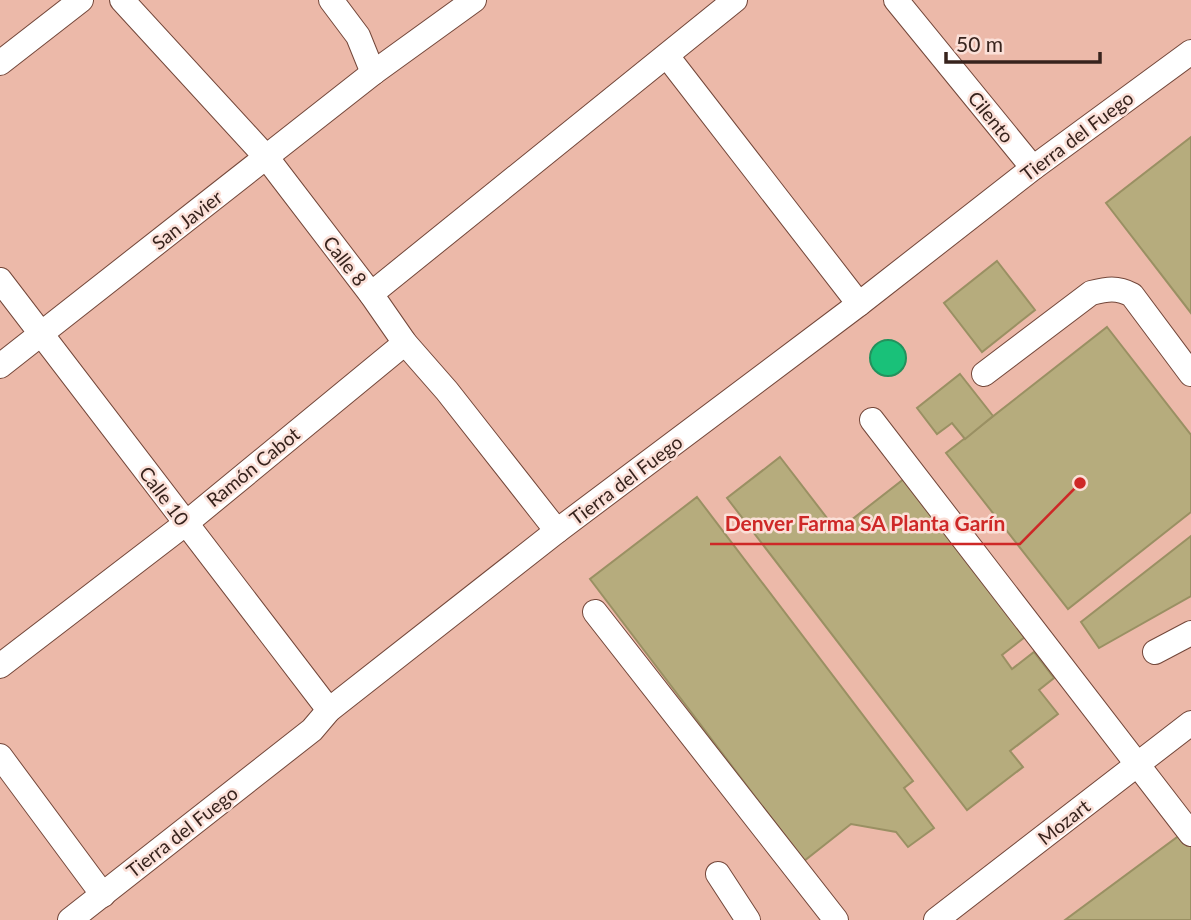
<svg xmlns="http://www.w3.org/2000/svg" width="1191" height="920" viewBox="0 0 1191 920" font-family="Lato,sans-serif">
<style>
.water{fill:#19c179;stroke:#22925d;stroke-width:2}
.building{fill:#b6ac7d;stroke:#9a9063;stroke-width:2}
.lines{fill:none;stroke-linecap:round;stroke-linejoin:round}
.minor-casing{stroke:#73473a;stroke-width:26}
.minor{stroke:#fff;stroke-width:24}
.labels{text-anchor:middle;stroke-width:5;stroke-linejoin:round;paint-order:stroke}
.street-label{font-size:19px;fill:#37231d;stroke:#fbe0d8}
.leader{fill:none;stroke:#ce2827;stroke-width:2.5}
.callout-dot{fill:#ce2827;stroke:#fbe0d8;stroke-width:2.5}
.callout-label{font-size:21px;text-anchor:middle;font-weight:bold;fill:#ce2827;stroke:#fbe0d8;stroke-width:5;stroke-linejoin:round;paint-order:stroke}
</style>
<rect width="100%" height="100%" fill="#ecb9a9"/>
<circle class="water" cx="888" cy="358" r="18"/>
<g class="building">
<path d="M1191 137V313L1106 203Z"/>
<path d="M997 261 1035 310 982 352 944 303Z"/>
<path d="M1107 327 1191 435V512L1068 609 946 453Z"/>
<path d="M960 374 993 416 965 439 952 423 937 434 917 408Z"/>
<path d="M780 457 837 531 909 475 1030 633 1002 655 1012 669 1034 652 1054 678 1039 690 1058 714 1010 751 1023 767 967 810 727 498Z"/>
<path d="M697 497 913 781 904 788 934 828 908 847 896 832 851 824 804 861 590 579Z"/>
<path d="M1191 536V596L1099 648 1081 622Z"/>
<path d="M1184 832 1191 842V920H1065Z"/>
</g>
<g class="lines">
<defs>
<g id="minor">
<path d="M122 0 267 158 371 294 405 343 447 391 557 531"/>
<path d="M331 0 358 36 373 73"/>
<path d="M896 0 1033 168"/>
<path d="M667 56 859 304"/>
<path d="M0 63 81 0"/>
<path d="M0 280 329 710"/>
<path d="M371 294 735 0"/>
<path d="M0 366 373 73 474 0"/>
<path d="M984 374 1091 293C1107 289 1117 287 1132 295L1191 374"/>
<path d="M872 420 1191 834"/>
<path d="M595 612 836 920"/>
<path d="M1155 652 1191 633"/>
<path d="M0 666 185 524 405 343"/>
<path d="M0 756 103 895"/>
<path d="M718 874 748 920"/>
<path d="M70 920 312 730 329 710 557 531 859 304 1033 168 1191 52"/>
<path d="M936 920 1191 723"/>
</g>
</defs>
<use href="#minor" class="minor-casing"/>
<use href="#minor" class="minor"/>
</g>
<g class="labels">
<g class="street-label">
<text transform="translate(991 117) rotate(51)" y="7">Cilento</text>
<text transform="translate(1077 136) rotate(-37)" y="7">Tierra del Fuego</text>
<text transform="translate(187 220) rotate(-38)" y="7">San Javier</text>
<text transform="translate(345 261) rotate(52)" y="7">Calle 8</text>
<text transform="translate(253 467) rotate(-39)" y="7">Ramón Cabot</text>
<text transform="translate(626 480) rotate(-37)" y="7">Tierra del Fuego</text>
<text transform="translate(164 496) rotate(53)" y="7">Calle 10</text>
<text transform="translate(1064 822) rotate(-38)" y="7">Mozart</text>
<text transform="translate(182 832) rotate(-38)" y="7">Tierra del Fuego</text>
</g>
</g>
<path class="leader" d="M1080 483L1020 544H710"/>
<circle class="callout-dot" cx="1080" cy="483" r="7"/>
<g class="callout-label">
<text x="865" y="531">Denver Farma SA Planta Garín</text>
</g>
<path d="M946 52v10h154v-10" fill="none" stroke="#37231d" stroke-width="3.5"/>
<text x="956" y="52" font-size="21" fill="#37231d" stroke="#fbe0d8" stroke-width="5" paint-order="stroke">50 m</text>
</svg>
